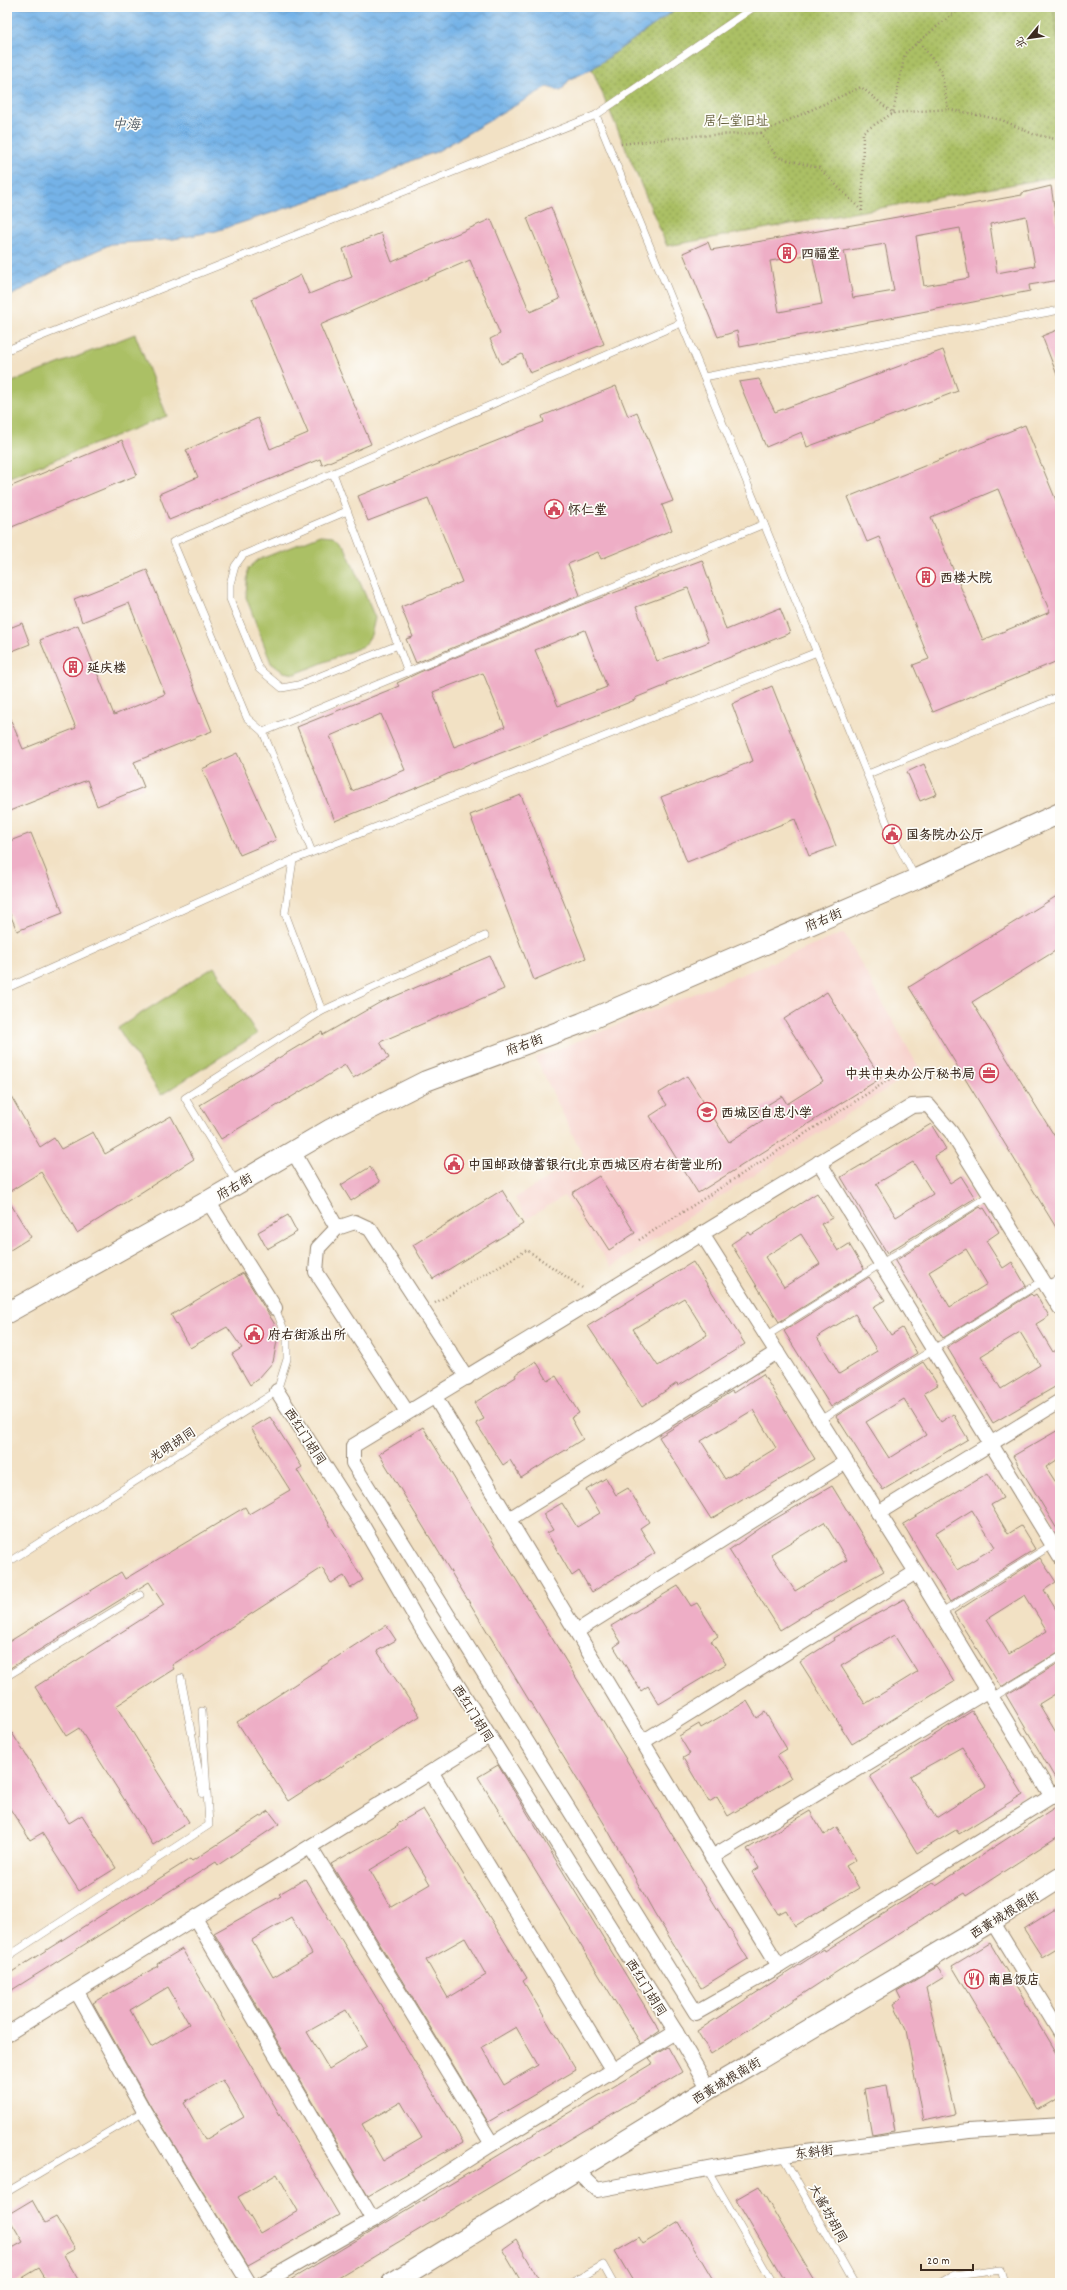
<svg xmlns="http://www.w3.org/2000/svg" width="1067" height="2290" viewBox="0 0 1067 2290" font-family="Dekko,'LXGW WenKai TC',sans-serif">
<style>
.built{fill:#f7d0cb}
.grass{fill:#abc065;stroke:#737542}
.park{fill:url(#park-crowns);stroke:#737542}
.garden{fill:url(#garden-dots);stroke:#737542}
.water{fill:url(#water-waves);stroke:#586e82}
.building{fill:#eeaec6;fill-rule:evenodd}
.lines{fill:none;stroke-linecap:round;stroke-linejoin:round}
.lane-casing{stroke:#968671;stroke-width:8}
.street-casing{stroke:#968671;stroke-width:16}
.secondary-casing{stroke:#968671;stroke-width:22}
.path{stroke:#968671;stroke-width:2.5;stroke-dasharray:1 3;stroke-linecap:butt}
.lane{stroke:#fff;stroke-width:7}
.street{stroke:#fff;stroke-width:14}
.secondary{stroke:#fff;stroke-width:20}
.labels{text-anchor:middle;stroke-width:3.5;stroke-linejoin:round;paint-order:stroke}
.park-label{font-size:13px;fill:#5d5733;stroke:#fdfcf7}
.poi-label{font-size:13px;font-weight:bold;fill:#3b2a1e;stroke:#fdfcf7;text-anchor:start}
.street-label{font-size:13px;fill:#3b2a1e;stroke:#fdfcf7}
.water-label{font-size:14px;font-style:italic;fill:#4f5a64;stroke:#fdfcf7}
</style>
<defs>
<pattern id="park-crowns" width="20" height="18" patternUnits="userSpaceOnUse"><rect width="20" height="18" fill="#abc065"/><path d="M2 6a3 3 0 1 1 6 0M12 15a3 3 0 1 1 6 0" fill="none" stroke="#8c9c53"/></pattern>
<pattern id="garden-dots" width="8" height="8" patternUnits="userSpaceOnUse"><rect width="8" height="8" fill="#abc065"/><path d="M2 2h.1M6 6h.1" fill="none" stroke="#8c9c53" stroke-width="1.8" stroke-linecap="round"/></pattern>
<pattern id="water-waves" width="16" height="10" patternUnits="userSpaceOnUse"><rect width="16" height="10" fill="#74b2e7"/><path d="M0 5q4-4 8 0t8 0" fill="none" stroke="#6091bb"/></pattern>
</defs>
<rect width="100%" height="100%" fill="#fdfcf7"/>
<filter id="ink" filterUnits="userSpaceOnUse"><feTurbulence type="fractalNoise" baseFrequency=".025" numOctaves="2"/><feDisplacementMap in="SourceGraphic" scale="8" xChannelSelector="R" yChannelSelector="G"/><feConvolveMatrix kernelMatrix="1 2 1 2 8 2 1 2 1" color-interpolation-filters="sRGB"/></filter>
<filter id="wash" filterUnits="userSpaceOnUse"><feTurbulence type="fractalNoise" baseFrequency=".012" numOctaves="4" result="noise"/><feDisplacementMap in="SourceGraphic" scale="16" xChannelSelector="R" yChannelSelector="G"/><feGaussianBlur stdDeviation="0.9" result="paint"/><feColorMatrix in="noise" values="0 0 0 0 0 0 0 0 0 0 0 0 0 0 0 0 0 1.4 0 .05"/><feComposite in="paint" operator="in"/></filter>
<g filter="url(#wash)">
<rect width="100%" height="100%" fill="#f2e1c4"/>
<path class="built" d="M844 933 919 1068 611 1267 564 1196 527 1219 515 1198 583 1156 536 1058Z"/>
<g class="grass">
<path d="M135 334 167 416 7 478V384Z"/>
<path d="M321 535 334 536 345 547 375 618 371 635 364 646 295 674 283 672 271 663 246 597 248 569 258 560Z"/>
<path d="M214 967 257 1034 161 1095 118 1028Z"/>
</g>
<path class="park" d="M1053 7H1060V53Z"/>
<path class="garden" d="M679 7H1053L1060 53V176L667 246 592 69Z"/>
<path class="water" d="M7 7H679L592 69 569 80 561 91 547 87 436 152 413 160 376 179 216 231 174 239 111 244 69 263 7 298Z"/>
<g id="blocks">
<g class="building">
<path d="M1051 186 1060 245V280L1029 285 1030 291 740 347 737 331 718 337 683 253 708 242 711 250 1022 195V193ZM1026 216 1035 266 997 273 990 224ZM960 228 969 278 924 286 916 236ZM885 244 894 291 853 298 844 251ZM812 254 822 304 779 312 770 261Z"/>
<path d="M551 207 604 344 530 373 522 354 501 364 490 339 500 334 470 260 320 325 371 444 322 465 320 459 169 520 159 494 198 477 186 450 258 418 270 449 308 433 252 299 301 275 309 294 352 277 343 249 381 233 392 262 491 219 530 312 560 299 527 218Z"/>
<path d="M1060 329V380H1059L1042 336Z"/>
<path d="M943 350 958 391 807 447 802 432 766 447 739 382 759 379 775 412Z"/>
<path d="M616 386 628 416 637 412 673 501 662 505 672 530 601 559 598 552 568 564 580 595 416 663 406 639 413 637 401 607 462 582 428 498 368 521 358 496 544 422 542 416Z"/>
<path d="M1025 425 1060 510V660L933 712 913 665 929 659 879 537 867 542 848 497ZM998 489 1050 612 983 640 931 517Z"/>
<path d="M122 440 137 475 7 529V488Z"/>
<path d="M702 560 726 630 780 608 790 633 666 683 667 685 635 698V700L473 764V762L426 784 335 821 297 727 399 686 397 683 420 672 584 604ZM688 588 709 642 657 661 636 607ZM585 630 607 687 558 706 535 650ZM483 673 505 727 454 747 433 692ZM381 714 405 770 352 791 330 736Z"/>
<path d="M147 570 212 731 134 762 144 787 97 806 87 780 7 812V711L23 749 76 728 40 640 78 625 114 715 165 694 129 603 82 622 74 599Z"/>
<path d="M22 623 30 644 7 653V629Z"/>
<path d="M772 686 836 846 809 856 795 819 687 862 661 797 753 761 732 704Z"/>
<path d="M237 753 276 840 240 855 202 769Z"/>
<path d="M924 764 937 794 920 801 907 772Z"/>
<path d="M521 795 586 958 534 980 470 815Z"/>
<path d="M31 833 63 913 17 931 7 907V842Z"/>
<path d="M1060 894V948L972 1002 1060 1145V1234L909 987Z"/>
<path d="M490 956 504 989 380 1042 389 1058 353 1078 345 1065 221 1139 200 1105 322 1032 323 1035 379 1003Z"/>
<path d="M827 992 881 1078 698 1193 650 1116 667 1105 659 1093 687 1076 729 1142 763 1120 757 1111 782 1096 787 1104 823 1081 784 1019Z"/>
<path d="M7 1089 40 1147 54 1138 61 1149 93 1132 105 1154 171 1116 194 1159 77 1233 41 1172 7 1193Z"/>
<path d="M931 1124 946 1149 934 1156 950 1183 961 1176 975 1198 887 1253 841 1177ZM913 1162 933 1194 896 1217 876 1184Z"/>
<path d="M370 1167 380 1182 351 1201 341 1185Z"/>
<path d="M599 1176 635 1233 609 1250 572 1193Z"/>
<path d="M502 1190 523 1224 433 1279 413 1245Z"/>
<path d="M817 1193 832 1218 821 1224 838 1251 849 1244 864 1269 779 1322 731 1244 749 1232 751 1235ZM801 1234 820 1264 784 1287 765 1257Z"/>
<path d="M7 1198 31 1237 7 1252Z"/>
<path d="M980 1207 982 1209 984 1208 999 1232 986 1241 1003 1268 1012 1262 1026 1286 943 1338 895 1261ZM966 1249 987 1284 950 1307 929 1272Z"/>
<path d="M288 1215 297 1232 267 1249 258 1232Z"/>
<path d="M693 1262 745 1344 678 1386 677 1383 642 1407 588 1326ZM684 1298 707 1335 658 1366 633 1329Z"/>
<path d="M243 1273 274 1323 277 1341 273 1362 259 1378 250 1385 232 1354 242 1348 227 1327 190 1348 171 1315Z"/>
<path d="M869 1277 885 1300 873 1307 891 1335 902 1328 917 1353 831 1407 784 1331ZM855 1314 877 1351 839 1374 817 1337Z"/>
<path d="M1031 1294 1033 1296 1036 1294 1049 1316 1036 1324 1053 1352 1060 1348V1384L993 1423 947 1347ZM1020 1332 1040 1365 1001 1389 981 1356Z"/>
<path d="M536 1361 548 1381 556 1376 579 1413 571 1418 583 1439 521 1478 510 1460 503 1465 476 1423 484 1419 474 1403 516 1377 515 1375Z"/>
<path d="M923 1362 938 1385 924 1393 941 1422 953 1414 968 1439 883 1490 836 1416ZM904 1399 926 1435 889 1458 866 1422Z"/>
<path d="M763 1374 815 1459 750 1497 749 1496 711 1519 659 1437 732 1391 733 1393ZM753 1410 776 1448 725 1479 701 1441Z"/>
<path d="M270 1417 302 1467 297 1470 363 1580 351 1588 344 1576 331 1583 322 1568 172 1665 174 1669 116 1706 189 1822 153 1845 79 1728 66 1736 35 1687 164 1605 149 1582 7 1670V1643L121 1572 125 1579 245 1507 249 1514 290 1490 251 1428Z"/>
<path d="M423 1427 748 1959 701 1988 655 1914 605 1825 379 1454Z"/>
<path d="M1060 1429V1458L1046 1467 1060 1489V1534L1013 1456Z"/>
<path d="M988 1473 1003 1498 991 1505 1008 1534 1021 1526 1035 1549 950 1602 903 1524ZM972 1510 995 1547 957 1570 935 1533Z"/>
<path d="M606 1478 616 1495 628 1488 649 1522 640 1528 655 1553 592 1592 579 1571 572 1576 547 1533 553 1530 543 1514 562 1503 577 1527 600 1513 586 1490Z"/>
<path d="M832 1486 884 1571 817 1609 816 1608 780 1630 729 1550 766 1524ZM824 1522 847 1560 795 1591 771 1554Z"/>
<path d="M1040 1558 1056 1582 1044 1590 1060 1616V1651L1001 1687 954 1613ZM1025 1595 1047 1631 1009 1654 987 1619Z"/>
<path d="M678 1586 691 1606 697 1603 718 1636 711 1641 726 1664 659 1704 648 1686 641 1691 614 1647 621 1642 611 1626Z"/>
<path d="M904 1599 954 1682 852 1744 800 1662 834 1640 833 1638ZM894 1635 917 1672 865 1704 841 1666Z"/>
<path d="M386 1625 396 1640 377 1651 420 1716 288 1801 237 1722Z"/>
<path d="M1060 1662V1691L1039 1704 1060 1739V1783H1058L1006 1695Z"/>
<path d="M747 1701 757 1718 765 1712 787 1749 777 1755 791 1778 728 1816 717 1797 709 1802 683 1758 690 1754 679 1736 699 1724 701 1728Z"/>
<path d="M972 1711 1023 1794 959 1834 956 1830 917 1853 870 1776ZM962 1747 986 1786 936 1818 910 1776Z"/>
<path d="M7 1725 69 1823 82 1815 116 1868 79 1891 42 1833 30 1840 7 1804Z"/>
<path d="M498 1765 660 2031 641 2044 478 1777Z"/>
<path d="M1060 1804V1835L966 1896 964 1893 838 1971 711 2054 697 2031 824 1949 825 1951 934 1882 936 1885Z"/>
<path d="M423 1809 527 1978 523 1981 576 2070 488 2122 331 1864 398 1826 397 1824ZM408 1847 430 1884 391 1907 370 1870ZM465 1938 486 1975 448 1998 426 1960ZM516 2027 538 2065 504 2085 482 2047Z"/>
<path d="M269 1811 279 1824 218 1865 216 1862 7 1993V1975L190 1859 192 1861Z"/>
<path d="M810 1811 824 1835 837 1827 856 1860 846 1866 859 1888 795 1926 786 1910 778 1914 752 1872 759 1868 747 1849Z"/>
<path d="M305 1879 463 2142 368 2196 214 1933 281 1896 279 1894ZM291 1917 312 1954 273 1977 252 1940ZM346 2010 367 2046 329 2069 307 2032ZM401 2102 422 2138 383 2161 362 2124Z"/>
<path d="M1060 1906V1946L1042 1957 1024 1929Z"/>
<path d="M990 1943 1060 2060V2095L1037 2109 952 1966Z"/>
<path d="M182 1949 339 2215 248 2266 151 2107 93 2003 158 1966 157 1964ZM168 1987 189 2024 151 2047 130 2010ZM223 2080 244 2117 205 2140 184 2103ZM277 2174 298 2211 260 2233 238 2197Z"/>
<path d="M937 1967 944 1977 926 1988 955 2114 923 2121 906 2030 894 2004 901 1999 897 1991Z"/>
<path d="M668 2047 682 2072 330 2283H285L653 2063 649 2058Z"/>
<path d="M887 2085 895 2131 872 2135 864 2089Z"/>
<path d="M759 2186 816 2283H786L736 2199Z"/>
<path d="M32 2200 45 2223 56 2217 75 2249 64 2255 80 2283H48L39 2268 14 2283H7V2251L23 2242 7 2215Z"/>
<path d="M679 2222 715 2283H634L615 2251 639 2237 643 2244Z"/>
<path d="M516 2239 541 2283H522L502 2249Z"/>
</g>
</g>
</g>
<g filter="url(#ink)">
<use href="#blocks" fill-opacity="0" stroke="#968671" stroke-width="1"/>
<g class="lines">
<defs>
<g id="lane">
<path d="M596 115 889 828 916 879"/>
<path d="M7 350 596 115 754 7"/>
<path d="M704 377 1060 310"/>
<path d="M333 473 408 672"/>
<path d="M347 511 243 555 235 566 230 584V599L259 669 282 688 298 685 398 645"/>
<path d="M263 732 764 524"/>
<path d="M868 774 1060 696"/>
<path d="M312 852 263 732 247 718 173 542 681 323"/>
<path d="M7 988 293 860 817 652"/>
<path d="M322 1011 485 936"/>
<path d="M237 1184 185 1098 322 1011 285 913 293 860"/>
<path d="M1046 1286 1060 1278"/>
<path d="M766 1336 990 1195"/>
<path d="M820 1420 1043 1281"/>
<path d="M7 1563 277 1391 287 1359V1337L275 1308"/>
<path d="M940 1614 1060 1540"/>
<path d="M7 1676 140 1595"/>
<path d="M181 1678 203 1794"/>
<path d="M992 1698 1060 1656"/>
<path d="M7 1957 209 1825 202 1711"/>
<path d="M782 2155 854 2283"/>
<path d="M707 2169 773 2283"/>
<path d="M7 2192 144 2111"/>
<path d="M571 2283 603 2265 613 2283"/>
<path d="M942 2283 954 2276 1001 2270 1005 2283"/>
</g>
<g id="street">
<path d="M293 1151 337 1228 318 1248 316 1272 407 1412"/>
<path d="M819 1162 1060 1557"/>
<path d="M208 1201 275 1308"/>
<path d="M337 1228 355 1222 370 1229 467 1378"/>
<path d="M702 1234 916 1572 1052 1797"/>
<path d="M1060 1308 951 1132 928 1105 912 1106 353 1446V1463L696 2013 779 1966 1060 1791"/>
<path d="M277 1391 360 1521 421 1627 676 2032 709 2089"/>
<path d="M435 1397 712 1857 779 1966"/>
<path d="M878 1513 1060 1401"/>
<path d="M509 1519 777 1352"/>
<path d="M577 1631 846 1462"/>
<path d="M644 1741 916 1572"/>
<path d="M432 1773 613 2071"/>
<path d="M311 1848 492 2144"/>
<path d="M712 1857 987 1691"/>
<path d="M195 1918 373 2220"/>
<path d="M992 1921 1060 2032"/>
<path d="M77 1992 144 2111 249 2283"/>
<path d="M7 2034 489 1736"/>
<path d="M577 2171 597 2190 782 2155 969 2131 1060 2125"/>
<path d="M263 2283 373 2220 492 2144 676 2032"/>
</g>
<g id="secondary">
<path d="M7 1313 208 1201 331 1129 426 1081 582 1023 916 879 1060 813"/>
<path d="M392 2283 709 2089 992 1921 1060 1878"/>
</g>
</defs>
<use href="#lane" class="lane-casing"/>
<use href="#street" class="street-casing"/>
<use href="#secondary" class="secondary-casing"/>
<g class="path">
<path d="M919 42 941 70 948 109 1002 120 1033 134 1060 140"/>
<path d="M761 133 861 87 893 113 948 109"/>
<path d="M621 144 692 136 761 133 777 157 819 168 862 211"/>
<path d="M862 211 863 132 893 113 905 53 961 7"/>
<path d="M639 1240 901 1072"/>
<path d="M435 1303 527 1250 584 1289"/>
</g>
<use href="#lane" class="lane"/>
<use href="#street" class="street"/>
<use href="#secondary" class="secondary"/>
</g>
</g>
<defs>
<symbol id="building-ring" viewBox="-11 -11 22 22"><circle r="9.5" fill="#fdfcf7" stroke="#d1495b" stroke-width="1.5"/><path d="M-4-6H4V6H1V3H-1V6H-4ZM-2.5-4.3h1.7v1.8h-1.7ZM.8-4.3h1.7v1.8H.8ZM-2.5-1h1.7V.8h-1.7ZM.8-1h1.7V.8H.8Z" fill="#d1495b"/></symbol>
<symbol id="civic-ring" viewBox="-11 -11 22 22"><circle r="9.5" fill="#fdfcf7" stroke="#d1495b" stroke-width="1.5"/><path d="M-.6-6.5H3V-4.5H.6V-3L4-1V1h2V6H-6V1h2V-1L-.6-3ZM-1.2 2.5V6h2.4V2.5Z" fill="#d1495b"/></symbol>
<symbol id="office-ring" viewBox="-11 -11 22 22"><circle r="9.5" fill="#fdfcf7" stroke="#d1495b" stroke-width="1.5"/><path d="M-6-3h4V-5.5h4V-3h4V5H-6ZM-1-4.5V-3h2v-1.5ZM-6 0V1H6V0Z" fill="#d1495b"/></symbol>
<symbol id="school-ring" viewBox="-11 -11 22 22"><circle r="9.5" fill="#fdfcf7" stroke="#d1495b" stroke-width="1.5"/><path d="M0-5L7-2L0 1L-7-2ZM-4 1L0 2.5L4 1V4Q0 6-4 4Z" fill="#d1495b"/></symbol>
<symbol id="restaurant-ring" viewBox="-11 -11 22 22"><circle r="9.5" fill="#fdfcf7" stroke="#d1495b" stroke-width="1.5"/><path d="M-5-6h1v4h1v-4h1v4h1v-4h1v5L-1.5 .5V6h-2V.5L-5-1ZM5-6V6H3V1.5H1.5Q1.5-4 5-6Z" fill="#d1495b"/></symbol>
</defs>
<g fill-rule="evenodd">
<use href="#building-ring" x="776" y="242" width="22" height="22"/>
<use href="#civic-ring" x="543" y="498" width="22" height="22"/>
<use href="#building-ring" x="915" y="566" width="22" height="22"/>
<use href="#building-ring" x="62" y="656" width="22" height="22"/>
<use href="#civic-ring" x="881" y="823" width="22" height="22"/>
<use href="#office-ring" x="978" y="1062" width="22" height="22"/>
<use href="#school-ring" x="696" y="1101" width="22" height="22"/>
<use href="#civic-ring" x="443" y="1153" width="22" height="22"/>
<use href="#civic-ring" x="243" y="1323" width="22" height="22"/>
<use href="#restaurant-ring" x="963" y="1968" width="22" height="22"/>
</g>
<g class="labels">
<g class="park-label">
<text x="736" y="125">居仁堂旧址</text>
</g>
<g class="poi-label">
<text x="801" y="258">四福堂</text>
<text x="568" y="514">怀仁堂</text>
<text x="940" y="582">西楼大院</text>
<text x="87" y="672">延庆楼</text>
<text x="906" y="839">国务院办公厅</text>
<text x="975" y="1078" text-anchor="end">中共中央办公厅秘书局</text>
<text x="721" y="1117">西城区自忠小学</text>
<text x="468" y="1169">中国邮政储蓄银行(北京西城区府右街营业所)</text>
<text x="268" y="1339">府右街派出所</text>
<text x="988" y="1984">南昌饭店</text>
</g>
<g class="street-label">
<text transform="translate(823 919) rotate(-23)" y="5">府右街</text>
<text transform="translate(524 1044) rotate(-20)" y="5">府右街</text>
<text transform="translate(234 1186) rotate(-31)" y="5">府右街</text>
<text transform="translate(306 1436) rotate(57)" y="5">西红门胡同</text>
<text transform="translate(172 1444) rotate(-33)" y="5">光明胡同</text>
<text transform="translate(474 1713) rotate(58)" y="5">西红门胡同</text>
<text transform="translate(1004 1914) rotate(-32)" y="5">西黄城根南街</text>
<text transform="translate(647 1987) rotate(58)" y="5">西红门胡同</text>
<text transform="translate(726 2080) rotate(-31)" y="5">西黄城根南街</text>
<text transform="translate(814 2151) rotate(-7)" y="5">东斜街</text>
<text transform="translate(829 2213) rotate(61)" y="5">大酱坊胡同</text>
</g>
<g class="water-label">
<text x="126" y="129">中海</text>
</g>
</g>
<rect width="1067" height="2290" fill="none" stroke="#fdfcf7" stroke-width="24"/>
<g transform="translate(1029 38) rotate(241)" stroke="#fdfcf7" stroke-width="3" paint-order="stroke">
<path d="M0-3L7 15L0 10L-7 15Z" fill="#3b2a1e"/>
<text y="-6" font-size="11" font-weight="bold" text-anchor="middle" fill="#3b2a1e">北</text>
</g>
<path d="M921 2264v6h52v-6" fill="none" stroke="#3b2a1e" stroke-width="2"/>
<text x="927" y="2264" font-size="12" fill="#3b2a1e" stroke="#fdfcf7" stroke-width="3" paint-order="stroke">20 m</text>
</svg>
